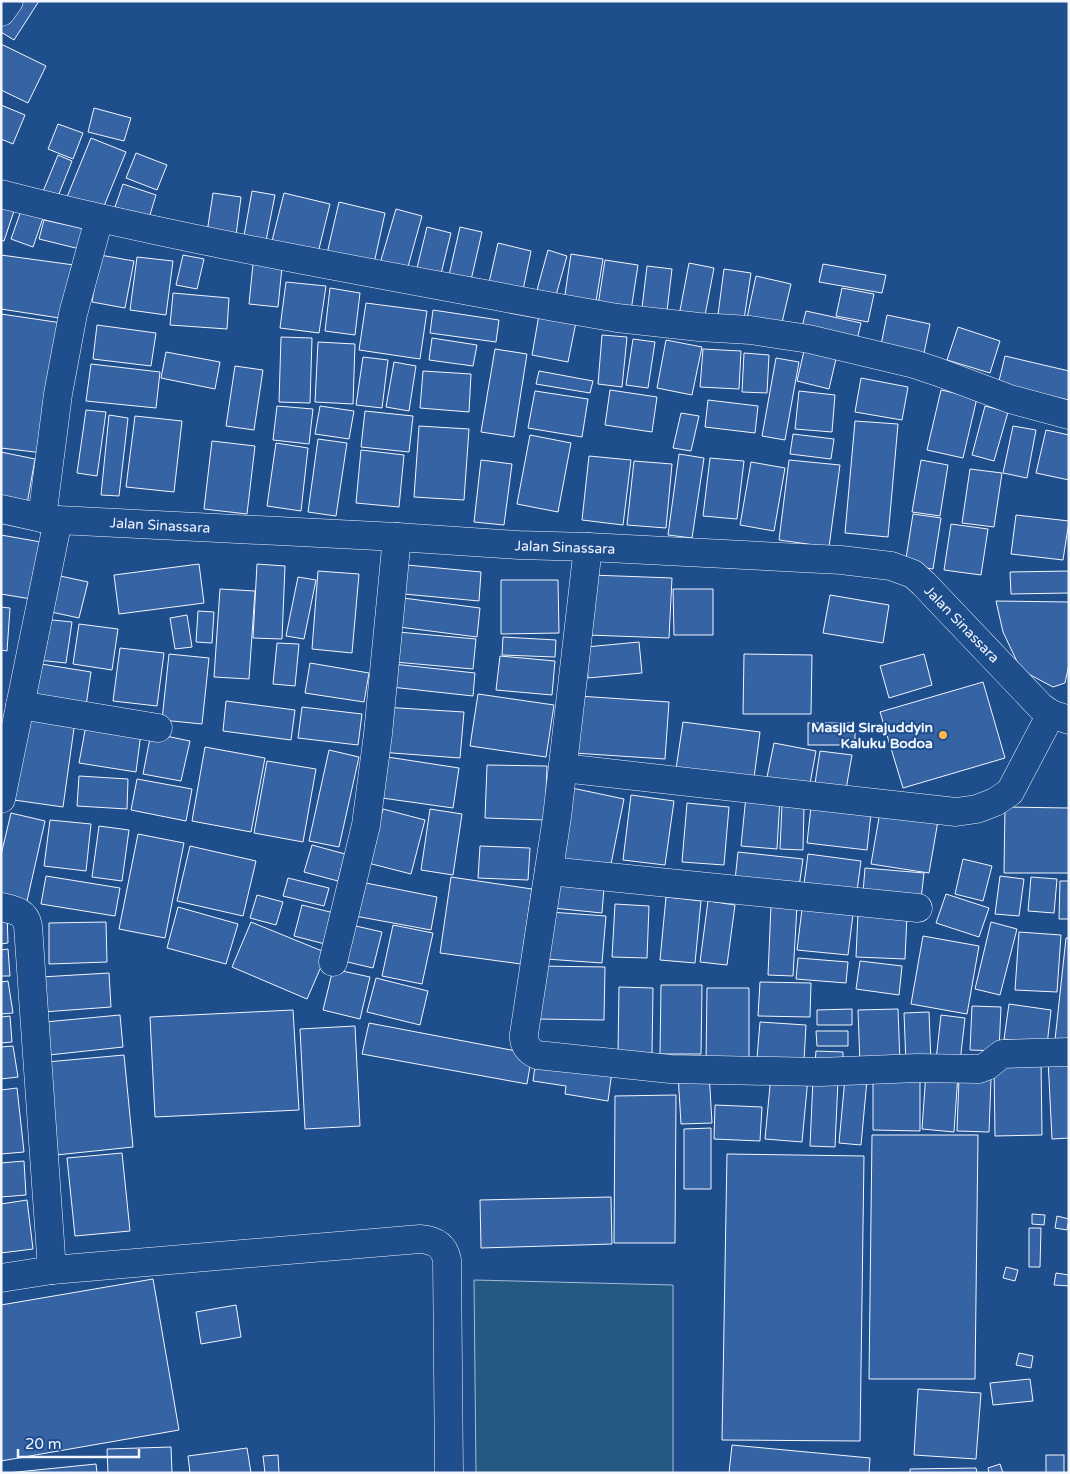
<svg xmlns="http://www.w3.org/2000/svg" width="1070" height="1474" viewBox="0 0 1070 1474" font-family="'Varela Round',sans-serif">
<style>
.green{fill:#245a82;stroke:#a8bbd7}
.building{fill:#3563a3;stroke:#f2f6ff}
.lines{fill:none;stroke-linecap:round;stroke-linejoin:round}
.minor-casing{stroke:#f2f6ff;stroke-width:29}
.minor{stroke:#1f4e8c;stroke-width:28}
.poi-dot{fill:#ffb74d;stroke:#1f4e8c;stroke-width:2}
.labels{text-anchor:middle;stroke-width:4;stroke-linejoin:round;paint-order:stroke}
.street-label{font-size:14px;fill:#f2f6ff;stroke:#1f4e8c}
.poi-label{font-size:14px;font-weight:bold;fill:#f2f6ff;stroke:#1f4e8c;text-anchor:end}
</style>
<rect width="100%" height="100%" fill="#1f4e8c"/>
<path class="green" d="M474 1280 673 1285V1473H476Z"/>
<g class="building">
<path d="M14 1H39L14 40 1 32V22Z"/>
<path d="M1 44 46 66 28 103 1 90Z"/>
<path d="M1 105 25 115 13 144 1 139Z"/>
<path d="M94 108 131 118 124 141 88 132Z"/>
<path d="M58 124 83 133 73 159 48 149Z"/>
<path d="M91 138 126 152 102 211 67 197Z"/>
<path d="M136 153 167 165 157 190 126 178Z"/>
<path d="M58 155 72 161 57 199 42 194Z"/>
<path d="M123 184 156 195 149 218 115 207Z"/>
<path d="M252 191 275 195 264 251 242 247Z"/>
<path d="M213 193 241 197 235 243 206 239Z"/>
<path d="M284 193 330 204 317 257 271 245Z"/>
<path d="M339 202 385 213 373 268 326 258Z"/>
<path d="M1 204 15 208 4 241 1 240Z"/>
<path d="M22 208 44 215 33 247 11 239Z"/>
<path d="M396 209 422 216 406 274 379 267Z"/>
<path d="M44 220 93 231 88 251 39 239Z"/>
<path d="M427 227 451 233 440 278 416 272Z"/>
<path d="M460 227 482 232 469 289 447 284Z"/>
<path d="M498 243 531 251 522 295 488 287Z"/>
<path d="M548 250 567 256 553 306 534 301Z"/>
<path d="M571 254 603 259 594 313 563 308Z"/>
<path d="M1 255 74 265 66 319 1 309Z"/>
<path d="M100 255 134 261 125 308 92 302Z"/>
<path d="M183 255 204 259 197 289 176 285Z"/>
<path d="M137 257 173 261 166 315 130 310Z"/>
<path d="M605 260 638 265 630 317 597 312Z"/>
<path d="M689 263 714 268 703 326 678 321Z"/>
<path d="M253 264 282 267 278 307 249 304Z"/>
<path d="M823 264 886 275 882 293 819 282Z"/>
<path d="M647 266 672 269 666 319 641 316Z"/>
<path d="M724 269 751 273 743 326 717 322Z"/>
<path d="M756 276 791 284 780 331 746 323Z"/>
<path d="M286 282 326 286 319 333 280 328Z"/>
<path d="M330 288 360 293 355 335 325 331Z"/>
<path d="M842 288 874 294 868 322 836 316Z"/>
<path d="M173 293 229 298 227 329 170 325Z"/>
<path d="M366 303 427 311 420 359 359 350Z"/>
<path d="M433 310 499 320 496 342 430 333Z"/>
<path d="M806 311 861 323 856 344 801 331Z"/>
<path d="M1 314 62 323 43 453 1 448Z"/>
<path d="M539 315 576 322 568 362 532 355Z"/>
<path d="M887 315 930 324 923 358 880 350Z"/>
<path d="M97 325 156 333 151 366 93 359Z"/>
<path d="M958 327 1000 341 990 373 947 360Z"/>
<path d="M602 335 627 337 622 387 598 384Z"/>
<path d="M281 337 312 338 310 403 279 402Z"/>
<path d="M432 338 477 345 473 366 429 360Z"/>
<path d="M633 339 655 342 648 388 626 385Z"/>
<path d="M666 340 702 347 692 395 657 388Z"/>
<path d="M318 342 355 344 353 404 315 402Z"/>
<path d="M495 349 527 354 514 437 481 432Z"/>
<path d="M703 349 741 351 739 389 700 387Z"/>
<path d="M804 351 836 359 829 389 797 381Z"/>
<path d="M166 352 220 362 215 389 161 378Z"/>
<path d="M744 353 769 355 767 393 742 392Z"/>
<path d="M1005 356 1069 371V400L998 385Z"/>
<path d="M363 357 388 360 382 408 356 405Z"/>
<path d="M776 358 799 362 785 440 762 436Z"/>
<path d="M394 362 416 366 409 411 386 407Z"/>
<path d="M91 364 160 372 156 408 86 401Z"/>
<path d="M235 366 263 370 254 430 226 426Z"/>
<path d="M423 371 471 374 469 412 420 408Z"/>
<path d="M539 371 593 381 590 393 536 384Z"/>
<path d="M861 378 908 387 902 420 855 412Z"/>
<path d="M610 390 657 397 652 432 605 425Z"/>
<path d="M941 390 977 398 963 458 927 450Z"/>
<path d="M535 391 588 399 582 437 528 428Z"/>
<path d="M799 391 835 395 832 432 795 429Z"/>
<path d="M708 400 758 406 755 433 705 427Z"/>
<path d="M277 406 313 409 309 444 273 440Z"/>
<path d="M320 406 354 411 349 439 315 434Z"/>
<path d="M985 406 1008 412 994 461 972 455Z"/>
<path d="M86 410 106 412 97 476 77 473Z"/>
<path d="M365 411 413 416 409 452 361 447Z"/>
<path d="M681 413 699 416 691 451 673 448Z"/>
<path d="M109 415 128 418 119 496 101 495Z"/>
<path d="M135 416 182 421 174 492 126 487Z"/>
<path d="M855 421 898 424 888 537 845 533Z"/>
<path d="M419 426 469 429 464 500 414 497Z"/>
<path d="M1013 426 1036 430 1027 478 1003 473Z"/>
<path d="M1046 430 1069 435V480L1036 473Z"/>
<path d="M793 434 834 439 831 459 790 454Z"/>
<path d="M530 435 571 443 558 512 517 504Z"/>
<path d="M318 439 347 443 336 516 308 512Z"/>
<path d="M212 441 255 446 247 514 204 509Z"/>
<path d="M276 443 308 448 301 511 267 506Z"/>
<path d="M361 450 404 455 399 507 356 503Z"/>
<path d="M1 452 35 459 27 504 1 499Z"/>
<path d="M679 454 704 458 692 538 668 535Z"/>
<path d="M589 456 631 460 623 525 582 520Z"/>
<path d="M710 458 744 461 737 519 703 516Z"/>
<path d="M481 460 512 464 504 525 474 522Z"/>
<path d="M789 460 840 465 829 547 779 540Z"/>
<path d="M921 460 948 465 940 516 912 512Z"/>
<path d="M634 461 672 464 666 528 627 525Z"/>
<path d="M751 462 785 468 774 531 740 525Z"/>
<path d="M970 469 1002 473 994 527 962 523Z"/>
<path d="M913 514 941 518 933 569 905 565Z"/>
<path d="M1016 515 1069 521 1063 560 1011 554Z"/>
<path d="M951 524 988 529 981 575 944 570Z"/>
<path d="M1 535 41 542 31 599 1 594Z"/>
<path d="M199 564 204 603 119 614 114 575Z"/>
<path d="M257 564 285 566 282 639 253 638Z"/>
<path d="M407 565 481 572 479 601 404 594Z"/>
<path d="M318 571 359 574 352 653 312 649Z"/>
<path d="M1069 571V593L1011 594 1010 572Z"/>
<path d="M51 574 88 582 79 618 42 610Z"/>
<path d="M591 575 672 578 669 638 588 635Z"/>
<path d="M298 577 316 580 304 639 286 636Z"/>
<path d="M501 580H558L559 633 501 634Z"/>
<path d="M220 589 255 591 249 679 214 677Z"/>
<path d="M673 589H713V635H674Z"/>
<path d="M830 595 889 605 883 643 823 633Z"/>
<path d="M403 598 480 608 477 637 399 627Z"/>
<path d="M996 601 1069 602V664L1065 683 1053 687 1021 670 1003 632Z"/>
<path d="M1 607 10 608 7 651 1 650Z"/>
<path d="M198 611 214 612 212 643 196 642Z"/>
<path d="M187 615 192 647 175 649 170 618Z"/>
<path d="M43 619 72 622 66 663 38 660Z"/>
<path d="M79 624 118 629 112 670 73 664Z"/>
<path d="M398 632 476 639 473 669 395 662Z"/>
<path d="M503 637 556 640 555 657 502 655Z"/>
<path d="M639 642 642 673 588 678 586 647Z"/>
<path d="M277 643 299 644 295 686 273 684Z"/>
<path d="M120 648 164 653 157 706 113 701Z"/>
<path d="M169 654 209 658 202 724 162 720Z"/>
<path d="M744 654 812 655 811 714H743Z"/>
<path d="M924 654 932 685 889 698 880 666Z"/>
<path d="M500 656 555 661 552 695 496 690Z"/>
<path d="M35 663 91 672 86 706 29 696Z"/>
<path d="M310 663 369 673 364 702 305 693Z"/>
<path d="M393 664 475 673 473 696 391 687Z"/>
<path d="M983 682 1005 758 903 788 880 712Z"/>
<path d="M478 694 554 705 546 757 470 746Z"/>
<path d="M578 696 669 702 665 759 574 753Z"/>
<path d="M226 701 295 710 291 740 223 731Z"/>
<path d="M302 707 362 714 358 745 298 738Z"/>
<path d="M383 707 464 712 460 758 379 752Z"/>
<path d="M26 714 75 721 63 807 14 800Z"/>
<path d="M683 722 760 732 754 778 676 769Z"/>
<rect x="808" y="723" width="47" height="22"/>
<path d="M86 725 141 733 136 772 79 763Z"/>
<path d="M151 733 190 741 181 781 143 774Z"/>
<path d="M774 743 816 751 809 789 766 782Z"/>
<path d="M205 747 265 758 251 832 192 821Z"/>
<path d="M329 750 359 757 339 847 309 841Z"/>
<path d="M820 751 852 755 845 795 814 790Z"/>
<path d="M381 756 459 768 453 808 375 797Z"/>
<path d="M267 761 316 769 303 842 254 833Z"/>
<path d="M487 765 547 766 545 820 485 818Z"/>
<path d="M79 776 128 779 127 809 77 806Z"/>
<path d="M137 779 192 789 186 821 131 810Z"/>
<path d="M572 788 624 799 610 869 557 858Z"/>
<path d="M631 795 674 801 665 865 623 860Z"/>
<path d="M746 796 780 798 777 849 741 846Z"/>
<path d="M687 803 729 807 724 865 682 862Z"/>
<path d="M782 805 804 806 803 850 780 849Z"/>
<path d="M881 806 939 815 929 873 871 864Z"/>
<path d="M811 807 871 813 867 850 807 843Z"/>
<path d="M1005 807 1069 808V873H1004Z"/>
<path d="M383 809 425 820 411 874 368 863Z"/>
<path d="M430 809 462 814 453 875 421 870Z"/>
<path d="M11 813 45 821 27 901 1 895V855Z"/>
<path d="M50 820 91 824 86 871 44 866Z"/>
<path d="M99 826 129 830 122 881 92 877Z"/>
<path d="M138 834 184 843 165 938 119 929Z"/>
<path d="M312 845 345 854 338 881 304 872Z"/>
<path d="M190 846 256 861 243 916 177 901Z"/>
<path d="M480 846 530 848 528 880 478 878Z"/>
<path d="M738 852 803 859 799 887 735 880Z"/>
<path d="M808 854 861 861 857 891 804 884Z"/>
<path d="M963 859 992 866 983 901 955 894Z"/>
<path d="M865 868 924 873 921 899 863 893Z"/>
<path d="M46 876 120 888 115 916 41 904Z"/>
<path d="M1000 876 1024 879 1019 916 995 914Z"/>
<path d="M451 877 532 889 521 964 440 953Z"/>
<path d="M1031 877 1057 879 1054 913 1028 911Z"/>
<path d="M288 878 329 888 324 906 283 896Z"/>
<path d="M1060 881H1069V919H1059Z"/>
<path d="M361 882 437 897 431 930 355 916Z"/>
<path d="M556 882 604 887 602 913 553 908Z"/>
<path d="M946 894 989 908 979 937 936 923Z"/>
<path d="M257 895 283 902 276 925 250 918Z"/>
<path d="M666 897 701 901 695 963 660 960Z"/>
<path d="M708 901 735 905 727 965 700 962Z"/>
<path d="M615 904 649 906 647 958 612 957Z"/>
<path d="M302 905 334 913 325 944 294 936Z"/>
<path d="M771 905 797 906 793 976 768 975Z"/>
<path d="M178 907 238 924 226 964 167 948Z"/>
<path d="M802 909 853 914 848 955 797 950Z"/>
<path d="M550 912 606 916 602 963 546 959Z"/>
<path d="M1 913H7L8 943 1 944Z"/>
<path d="M858 913 907 915 905 959 856 957Z"/>
<path d="M106 922 107 962 49 964V923Z"/>
<path d="M251 922 327 953 307 999 232 967Z"/>
<path d="M991 922 1017 929 1000 995 975 989Z"/>
<path d="M347 924 382 932 373 968 339 960Z"/>
<path d="M393 925 433 933 422 984 382 976Z"/>
<path d="M1019 932 1061 935 1057 992 1015 990Z"/>
<path d="M923 936 979 946 967 1014 911 1004Z"/>
<path d="M1066 938H1069V1041L1055 1040Z"/>
<path d="M8 949 10 976H1V950Z"/>
<path d="M798 958 848 962 846 983 796 979Z"/>
<path d="M860 961 902 966 899 995 856 989Z"/>
<path d="M539 966 605 967 604 1020 537 1019Z"/>
<path d="M333 969 370 977 360 1019 323 1010Z"/>
<path d="M109 973 111 1007 43 1012 41 977Z"/>
<path d="M376 978 428 991 420 1025 367 1012Z"/>
<path d="M8 981 13 1013 1 1014V982Z"/>
<path d="M760 982 811 983 810 1017 758 1016Z"/>
<path d="M661 985H702L701 1054H660Z"/>
<path d="M619 987 653 988 652 1055H618Z"/>
<path d="M707 988H749V1064H706Z"/>
<path d="M1009 1004 1051 1010 1047 1045 1004 1039Z"/>
<path d="M972 1006 1001 1007 999 1051 970 1050Z"/>
<path d="M852 1009V1025H817V1010Z"/>
<path d="M898 1009 900 1063 860 1065 858 1010Z"/>
<path d="M293 1010 299 1110 155 1117 150 1017Z"/>
<path d="M929 1012 931 1062 906 1063 904 1013Z"/>
<path d="M120 1015 123 1047 49 1055 45 1022Z"/>
<path d="M941 1015 965 1018 960 1062 936 1060Z"/>
<path d="M10 1016 12 1042 1 1043V1017Z"/>
<path d="M760 1022 806 1025 804 1061 757 1058Z"/>
<path d="M369 1023 532 1054 527 1084 362 1054Z"/>
<path d="M355 1026 360 1126 305 1129 300 1029Z"/>
<path d="M816 1031H848V1046H817Z"/>
<path d="M13 1046 18 1077 1 1079V1047Z"/>
<path d="M816 1051 843 1052V1064L815 1063Z"/>
<path d="M124 1055 133 1147 56 1155 47 1062Z"/>
<path d="M1069 1058V1138L1052 1139 1048 1059Z"/>
<path d="M536 1059 612 1071 608 1101 565 1094 566 1086 533 1081Z"/>
<path d="M1041 1062 1042 1135 995 1136 994 1063Z"/>
<path d="M709 1072 712 1123 681 1124 678 1074Z"/>
<path d="M873 1072 920 1073V1131L873 1130Z"/>
<path d="M926 1072 958 1074 954 1132 922 1129Z"/>
<path d="M771 1075 808 1078 802 1142 765 1139Z"/>
<path d="M845 1078 867 1080 861 1145 839 1143Z"/>
<path d="M959 1078 991 1079 989 1132 957 1131Z"/>
<path d="M813 1079 838 1080 835 1147 810 1146Z"/>
<path d="M17 1088 24 1152 1 1154V1090Z"/>
<path d="M676 1095 675 1243H614L615 1096Z"/>
<path d="M715 1105 762 1107 760 1141 714 1139Z"/>
<path d="M711 1128V1189H684V1129Z"/>
<path d="M872 1135H978L975 1379H869Z"/>
<path d="M122 1153 130 1231 75 1236 67 1158Z"/>
<path d="M727 1154 864 1156 860 1441 722 1440Z"/>
<path d="M24 1161 26 1195 1 1197V1163Z"/>
<path d="M611 1197 612 1244 481 1248 480 1200Z"/>
<path d="M27 1200 33 1249 1 1253V1204Z"/>
<path d="M1032 1214 1045 1215 1044 1225 1032 1224Z"/>
<path d="M1057 1216 1069 1219 1067 1230 1055 1228Z"/>
<path d="M1029 1228H1041L1040 1267H1029Z"/>
<path d="M1006 1267 1018 1270 1015 1281 1003 1278Z"/>
<path d="M1056 1273 1069 1275V1286L1054 1285Z"/>
<path d="M153 1279 179 1430 1 1461V1305Z"/>
<path d="M236 1305 241 1337 201 1344 196 1312Z"/>
<path d="M1019 1353 1033 1356 1031 1368 1016 1365Z"/>
<path d="M1030 1379 1033 1401 993 1405 990 1383Z"/>
<path d="M918 1389 981 1393 976 1459 914 1455Z"/>
<path d="M732 1445 870 1458 869 1473H729Z"/>
<path d="M171 1447 172 1473H108L107 1449Z"/>
<path d="M247 1448 251 1473H190L188 1456Z"/>
<path d="M278 1455 279 1473H265L263 1456Z"/>
<rect x="1046" y="1455" width="18" height="18"/>
<path d="M96 1464 97 1473H7Z"/>
<path d="M1000 1464 1003 1473H989L988 1468Z"/>
<path d="M976 1468 977 1473H910V1469Z"/>
</g>
<g class="lines">
<defs>
<g id="minor">
<path d="M1 12 9 1"/>
<path d="M1 194C183 241 369 272 554 307L617 318 699 327 750 330 809 339 914 364 938 372 1010 399 1069 415"/>
<path d="M1 509 42 518 58 520 397 537 518 545 588 547 841 560 891 566 913 574 924 584 1041 707 1051 714 1069 720"/>
<path d="M42 518 58 394 73 314 99 219"/>
<path d="M588 547 557 817 524 1034C523 1044 528 1051 537 1055L670 1069 820 1072 917 1068 979 1069 987 1066 1002 1054 1069 1052"/>
<path d="M20 705 158 728"/>
<path d="M563 768 956 812 977 809 995 802 1010 792 1051 714"/>
<path d="M1 799 58 520"/>
<path d="M549 871 918 908"/>
<path d="M1 907C14 910 25 911 28 926L52 1270"/>
<path d="M333 962 366 825 378 734 397 537"/>
<path d="M1 1278 52 1270 420 1239C434 1240 444 1245 447 1260L449 1473"/>
</g>
</defs>
<use href="#minor" class="minor-casing"/>
<use href="#minor" class="minor"/>
</g>
<circle class="poi-dot" cx="943" cy="735" r="5"/>
<g class="labels">
<g class="street-label">
<text transform="translate(160 525) rotate(3)" y="5">Jalan Sinassara</text>
<text transform="translate(565 547) rotate(2)" y="5">Jalan Sinassara</text>
<text transform="translate(962 624) rotate(46)" y="5">Jalan Sinassara</text>
</g>
<g class="poi-label">
<text x="933" y="732">Masjid Sirajuddyin<tspan x="933" dy="16">Kaluku Bodoa</tspan></text>
</g>
</g>
<rect width="1070" height="1474" fill="none" stroke="#f2f6ff" stroke-width="5"/>
<path d="M18 1449v8h121v-8" fill="none" stroke="#f2f6ff" stroke-width="2.5"/>
<text x="25" y="1449" font-size="15" fill="#f2f6ff" stroke="#1f4e8c" stroke-width="4" paint-order="stroke">20 m</text>
</svg>
